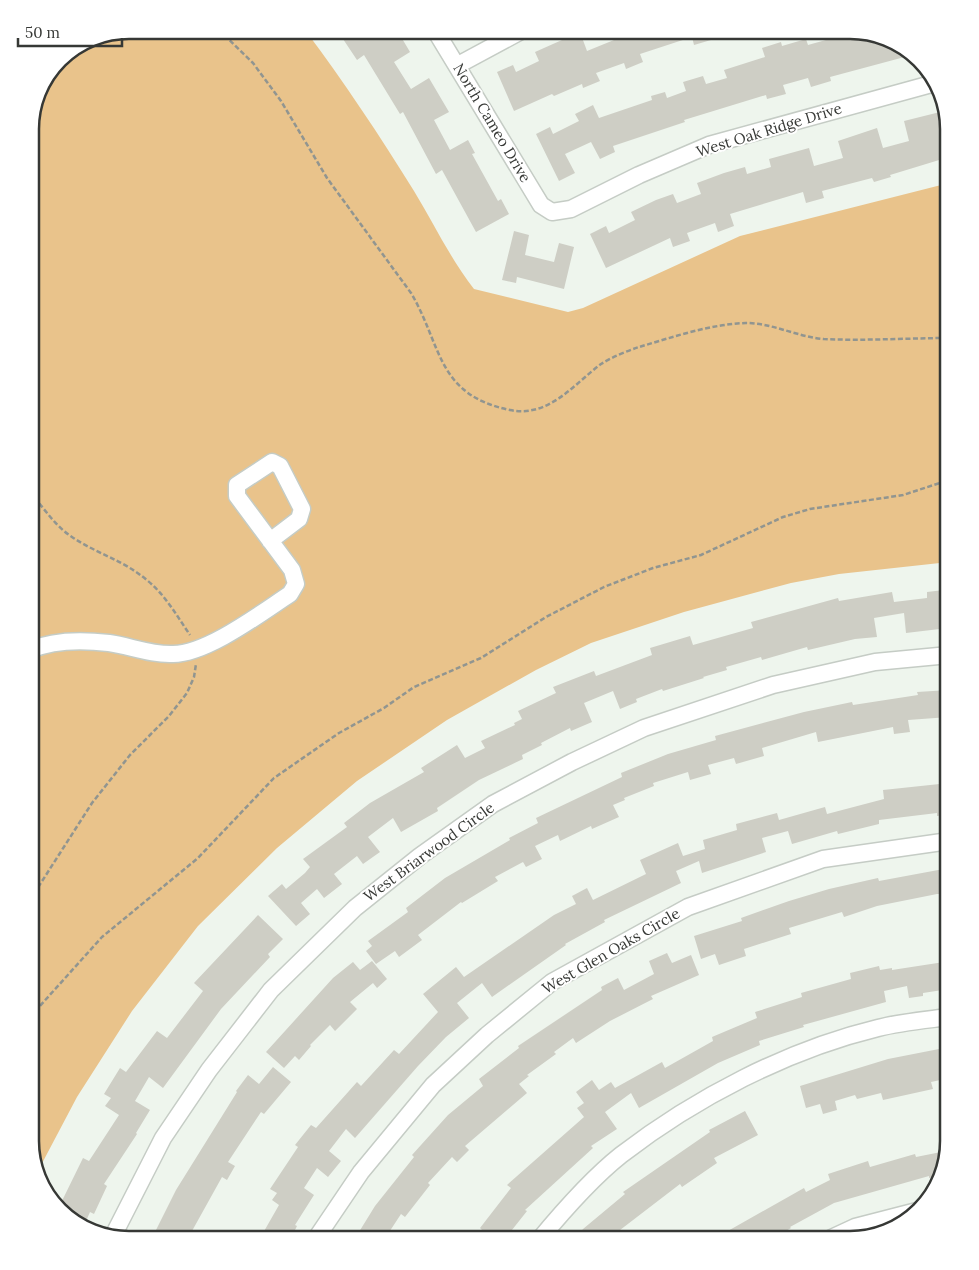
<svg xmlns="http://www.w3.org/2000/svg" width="979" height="1270" viewBox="0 0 979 1270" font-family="Lora,serif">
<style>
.green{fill:#e9c38b}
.building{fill:#cecec5}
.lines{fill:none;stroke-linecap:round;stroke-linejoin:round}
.minor-casing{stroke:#c5ccc5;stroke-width:19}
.path{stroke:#919590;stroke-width:2.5;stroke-dasharray:5 2.5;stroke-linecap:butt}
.minor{stroke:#fff;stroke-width:16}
.labels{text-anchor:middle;stroke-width:4;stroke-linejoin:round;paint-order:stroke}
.street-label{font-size:15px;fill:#363835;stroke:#fff}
.rim{fill:none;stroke:#363835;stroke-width:2.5}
</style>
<rect width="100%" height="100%" fill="#eef5ed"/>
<path class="green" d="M129 30H305C344 82 380 136 414 191 434 224 450 258 474 289L568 312 583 308 740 236 949 183V562L839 574 791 583 684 612 591 643 536 670 447 720 357 781 277 848 198 926 132 1011 77 1097 39 1169 30 1141V122L40 85 63 55 91 37Z"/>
<g class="building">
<path d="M337 30H397L410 52 394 62 411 89 429 78 449 112 434 120 450 150 468 140 475 153 472 154 498 201 501 199 509 214 476 232 442 170 436 174 403 112 400 114 364 55 357 60Z"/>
<path d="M610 30H708L711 40 694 45 692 37 640 54 643 62 626 69 624 63 596 73 600 81 583 88 582 84 554 96 552 94 514 111 497 72 513 65 516 72 539 61 535 52 580 32 587 51 614 40Z"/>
<path d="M858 31 899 43 912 55 830 77 831 81 811 87 808 78 783 85 786 94 767 99 766 95 684 120 685 122 613 146 615 152 600 159 591 142 565 154 575 173 559 181 536 134 550 127 553 134 579 121 575 114 593 105 599 118 652 100 651 96 665 92 667 98 686 91 683 82 703 76 706 84 727 78 724 70 765 57 762 48 781 42 782 46 806 39 808 45Z"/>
<path d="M944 111 949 129V157L890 175 891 177 874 182 872 178 822 191 824 198 806 203 803 192 730 214 734 226 718 232 715 223 687 233 690 241 673 247 670 238 606 268 590 234 606 226 609 233 635 220 631 212 656 200 673 194 677 203 701 194 697 183 724 173 745 167 747 174 771 167 769 159 809 148 814 166 843 158 838 141 877 128 883 148 909 141 904 121Z"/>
<path d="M514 231 529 235 525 255 554 262 559 243 574 247 564 289 517 277 516 283 502 280Z"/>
<path d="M944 590 948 628 906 633 904 613 874 618 877 637 855 639 808 650 807 647 762 660 761 657 726 667 727 670 703 677 704 678 663 691 662 689 636 699 637 702 620 709 613 691 584 703 592 722 571 731 570 728 541 743 542 745 522 755 523 759 479 780 437 808 438 811 401 832 393 818 368 837 380 852 363 864 357 856 334 874 342 884 324 898 317 889 301 903 310 914 296 926 268 896 282 884 286 889 305 873 310 867 303 859 347 827 344 823 370 803 424 772 421 768 457 745 465 758 485 748 481 741 515 725 514 723 522 719 518 711 556 693 553 687 594 671 596 676 652 655 650 648 690 636 693 645 753 628 751 622 838 598 839 601 892 592 894 602 927 598V592Z"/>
<path d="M949 690V717L908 720 910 732 894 734 893 727 818 742 816 732 762 748 764 756 736 764 734 758 708 765 711 774 690 780 688 772 653 783 654 786 624 798 625 800 613 805 619 817 592 829 591 826 560 841 558 835 535 846 542 859 526 867 523 862 495 877 498 881 462 903 461 902 418 935 422 940 399 957 395 951 376 964 366 951 372 946 368 941 408 912 406 908 445 878 510 840 509 838 538 823 536 818 622 777 621 773 668 754 716 740 715 736 804 712 852 702 853 705 918 695 917 692Z"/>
<path d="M949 783V815L937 816V813L879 820V824L838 834 837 831 792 844 788 831 762 838 766 852 702 873 699 861 676 871 681 883 604 920 605 922 565 944 566 945 492 997 482 983 457 1003 469 1018 446 1037 418 1066 355 1138 346 1129 329 1151 341 1161 328 1177 317 1168 304 1188 314 1195 295 1225 297 1226 290 1240H259L279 1205 272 1200 277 1193 270 1189 298 1147 295 1145 311 1125 316 1128 357 1082 361 1086 394 1050 399 1054 438 1012 423 994 456 967 464 977 554 915 576 904 572 896 587 888 593 900 646 874 640 860 678 843 683 856 705 849 703 840 737 830 736 824 777 813 779 820 825 807 827 814 884 799 883 790Z"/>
<path d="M949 868V894H937L877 906 844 917 842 912 789 928 791 934 744 949 746 956 719 965 715 954 701 959 694 936 742 921 741 918 789 901 829 889 878 878 879 881Z"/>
<path d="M258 915 283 939 268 954 270 957 221 1009 163 1088 149 1077 135 1101 150 1110 136 1133 137 1134 104 1184 107 1186 94 1214 90 1212 83 1228 80 1227 59 1207 83 1158 89 1161 119 1115 105 1106 111 1098 104 1094 120 1068 126 1072 157 1031 167 1038 203 991 194 983Z"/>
<path d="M667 953 672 963 691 955 699 975 651 996 653 999 610 1021 576 1043 573 1038 554 1052 556 1054 527 1075 529 1076 519 1084 527 1093 465 1146 469 1150 457 1162 452 1157 428 1183 430 1185 405 1217 401 1214 384 1240H354L375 1206 414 1157 412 1155 448 1115 483 1086 479 1079 519 1048 518 1046 602 990 601 987 618 978 624 990 654 974 649 961Z"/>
<path d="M372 961 387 979 377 988 373 983 350 1002 357 1009 335 1031 330 1025 310 1045 311 1046 299 1060 295 1056 284 1068 266 1052 333 978 353 962 360 970Z"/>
<path d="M944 962 949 989 923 993V996L909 998 907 986 884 991 886 1002 803 1025 804 1027 759 1041 760 1045 718 1063 639 1108 631 1093 605 1112 617 1129 591 1146 593 1148 525 1210 527 1211 504 1240H474L482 1230 480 1228 511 1188 507 1185 584 1117 577 1108 584 1103 576 1092 592 1080 599 1090 611 1082 615 1088 662 1062 665 1068 713 1041 712 1037 757 1018 755 1012 802 997 801 993 851 979 850 973 879 966 880 970 892 968V970Z"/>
<path d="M939 1049 945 1079 931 1082 933 1089 883 1100 881 1093 857 1099 855 1095 835 1101 837 1110 823 1114 820 1104 806 1108 800 1086 888 1059Z"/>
<path d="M273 1067 291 1082 264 1114 261 1112 228 1162 235 1166 227 1180 222 1177 187 1240H151L176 1190 237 1092 236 1091 248 1075 259 1084Z"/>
<path d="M745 1111 758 1135 714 1158 717 1163 682 1187 680 1184 607 1240H574L583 1229 625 1194 623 1192 710 1132 709 1130Z"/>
<path d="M946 1151 940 1176 929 1178V1176L834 1203 790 1227 791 1228 771 1240H712L804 1188 806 1192 830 1180 828 1174 868 1161 870 1167 915 1154 916 1157Z"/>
</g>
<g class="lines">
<defs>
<g id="minor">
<path d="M435 30 541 205 552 212 571 209 639 175 709 145 935 83"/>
<path d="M458 65 523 30"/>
<path d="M30 650C53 640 84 640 109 643 130 646 151 655 173 654 207 654 261 613 290 594L296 584 292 570 237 496V485L272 462 280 466 302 509 299 519 270 541"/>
<path d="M113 1236 163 1138 209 1070 271 990 355 908 420 856 493 804 572 762 644 728 773 685 875 662 949 655"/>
<path d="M315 1240 361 1172 433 1085 487 1035 552 982 688 907 823 859 949 841"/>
<path d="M539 1240C563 1211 592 1178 621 1155 695 1098 787 1050 878 1028 901 1022 926 1020 949 1017"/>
<path d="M827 1240 855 1227 917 1211"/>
</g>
</defs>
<use href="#minor" class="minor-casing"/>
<g class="path">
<path d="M219 30 253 63 281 101 327 178 411 293C442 345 436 395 510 410 549 418 574 384 601 364 612 357 627 351 639 347 673 337 711 324 746 323 772 323 798 337 824 339 865 341 908 338 949 338"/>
<path d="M30 492C43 507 55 526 72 537 97 554 122 559 148 581 166 596 177 616 190 635"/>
<path d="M30 900 92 803 130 755 169 716 187 693 194 677 196 664"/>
<path d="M30 1017 102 937 198 858 274 778 339 733 384 708 414 687 481 658 546 617 604 587 653 568 701 555 783 517 810 509 903 495 949 480"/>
</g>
<use href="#minor" class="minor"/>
</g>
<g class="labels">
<g class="street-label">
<text transform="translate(492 123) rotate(59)" y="5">North Cameo Drive</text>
<text transform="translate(769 130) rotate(-17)" y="5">West Oak Ridge Drive</text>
<text transform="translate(429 852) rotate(-36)" y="5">West Briarwood Circle</text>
<text transform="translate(611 951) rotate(-30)" y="5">West Glen Oaks Circle</text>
</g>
</g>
<path d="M0 0H979V1270H0ZM129 39H850A90 90 0 0 1 940 129V1141A90 90 0 0 1 850 1231H129A90 90 0 0 1 39 1141V129A90 90 0 0 1 129 39Z" fill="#fff" fill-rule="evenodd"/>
<path class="rim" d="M129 39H850A90 90 0 0 1 940 129V1141A90 90 0 0 1 850 1231H129A90 90 0 0 1 39 1141V129A90 90 0 0 1 129 39Z"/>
<path d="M18 38v8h104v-8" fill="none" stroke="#363835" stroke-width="2.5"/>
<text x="25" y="38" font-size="15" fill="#363835" stroke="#ffffff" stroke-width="4" paint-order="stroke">50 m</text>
</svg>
